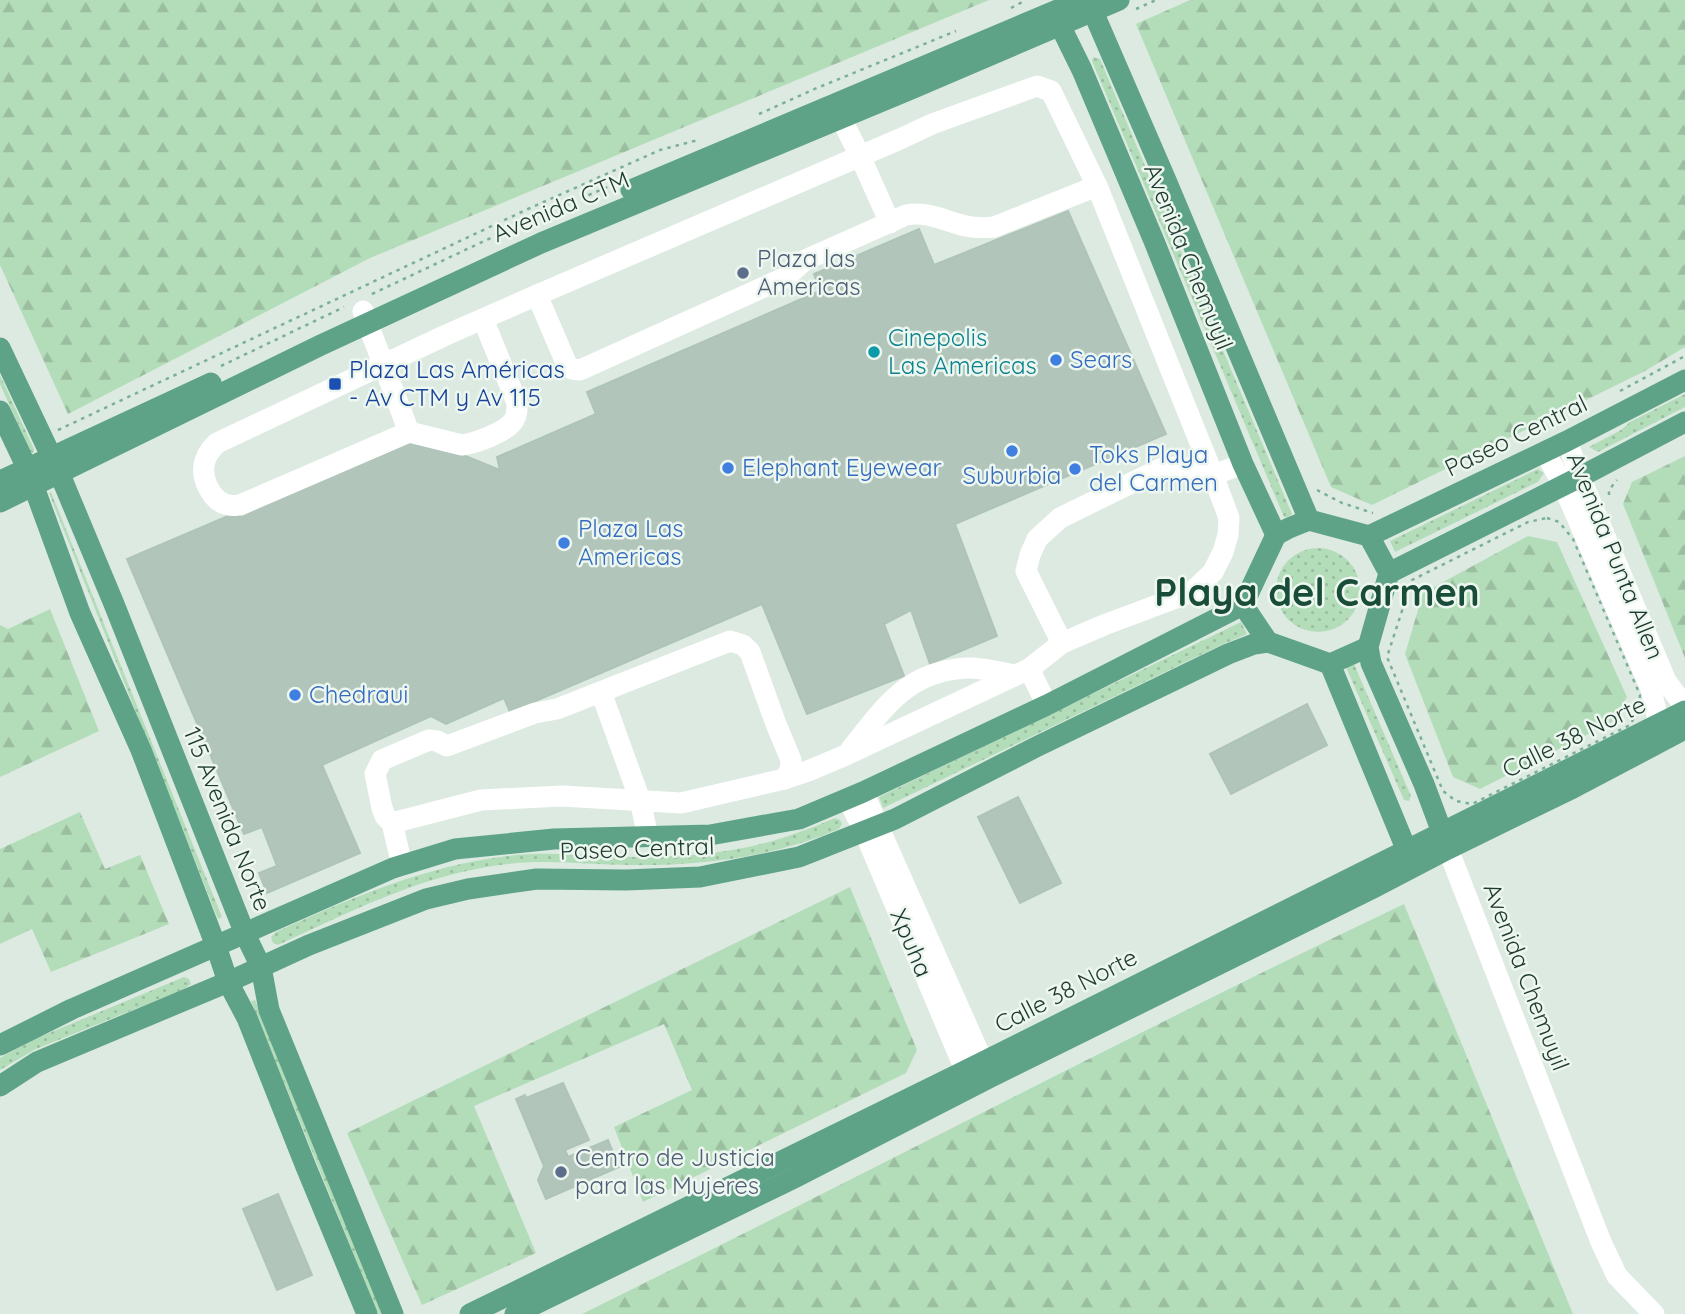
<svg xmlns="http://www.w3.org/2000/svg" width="1685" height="1314" viewBox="0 0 1685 1314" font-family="Quicksand,sans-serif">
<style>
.grass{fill:url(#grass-dots)}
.forest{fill:url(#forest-firs)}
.building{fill:#b2c5bb;stroke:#afc4b8;stroke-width:2}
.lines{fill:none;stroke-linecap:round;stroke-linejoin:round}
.path{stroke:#7bb098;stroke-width:2.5;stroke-dasharray:3.5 5;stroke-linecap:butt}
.minor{stroke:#fff;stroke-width:21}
.major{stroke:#5ea388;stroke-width:21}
.service-dot{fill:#5c6f8a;stroke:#edf7f0;stroke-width:2.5}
.culture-dot{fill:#0f9aa8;stroke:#edf7f0;stroke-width:2.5}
.shop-dot{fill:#3f7fe0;stroke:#edf7f0;stroke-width:2.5}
.transit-dot{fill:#1a4fb4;stroke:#edf7f0;stroke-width:2.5}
.labels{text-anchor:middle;stroke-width:5;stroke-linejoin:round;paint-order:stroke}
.street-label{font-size:24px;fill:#1e3a2f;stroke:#edf7f0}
.service-label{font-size:24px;fill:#4e5e75;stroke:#edf7f0;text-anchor:start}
.culture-label{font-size:24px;fill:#0d838f;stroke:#edf7f0;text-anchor:start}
.shop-label{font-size:24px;fill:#366cbe;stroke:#edf7f0;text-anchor:start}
.transit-label{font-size:24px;fill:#164399;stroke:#edf7f0;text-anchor:start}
.town-label{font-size:38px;font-weight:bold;fill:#194d39;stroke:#edf7f0}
</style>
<defs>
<pattern id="grass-dots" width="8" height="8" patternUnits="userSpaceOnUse" patternTransform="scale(1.75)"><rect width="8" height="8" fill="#b3ddb9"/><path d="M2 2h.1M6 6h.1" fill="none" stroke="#9abe9f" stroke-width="1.8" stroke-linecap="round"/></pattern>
<pattern id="forest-firs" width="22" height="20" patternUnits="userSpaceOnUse" patternTransform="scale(1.75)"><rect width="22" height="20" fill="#b3ddb9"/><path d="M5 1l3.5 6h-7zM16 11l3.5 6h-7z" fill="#9abe9f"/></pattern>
</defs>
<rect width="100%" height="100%" fill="#ddeae2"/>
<g class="grass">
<path d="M1093 57 1100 59 1292 514 1288 517H1284L1092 61Z"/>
<path d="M0 375 34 449 33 453 30 451 0 384Z"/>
<path d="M1685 394V407L1598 452 1589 447 1621 430 1630 422Z"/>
<path d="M1538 469 1544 473 1538 482 1395 552 1390 541Z"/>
<path d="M51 492 222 917 218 919 49 493Z"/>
<circle cx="1318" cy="590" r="42"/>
<path d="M1241 622 1247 634 1219 646 883 808 879 797Z"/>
<path d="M1354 664 1411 796 1409 801 1404 800 1346 667Z"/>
<path d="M835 818 840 820 842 824 839 829C774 857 701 866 630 865 590 865 548 859 508 864 425 873 352 911 278 945L273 943 271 937 276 932C350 898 426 866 507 856 549 851 592 856 634 857 687 857 741 853 791 835 806 830 821 824 835 818Z"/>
<path d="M184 977 189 979 191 984 185 989 36 1049 0 1070V1058L32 1040Z"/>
<path d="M255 1000 382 1314H378L251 1001Z"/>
</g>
<g class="forest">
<path d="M0 0H989L370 258 68 414 0 265Z"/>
<path d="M1190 0H1685V347L1645 371 1372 505 1331 487 1136 24Z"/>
<path d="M1685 456V658L1623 504 1632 482Z"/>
<path d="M1528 536 1557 542 1627 697 1612 722 1480 789 1453 777 1405 654 1423 593Z"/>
<path d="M50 609 99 731 0 777V625L8 629Z"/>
<path d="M80 812 105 869 140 855 169 924 51 972 32 929 0 944V849Z"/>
<path d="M850 887 917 1050 906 1073 643 1202 614 1127 692 1090 664 1024 474 1106 536 1253 422 1305 347 1133Z"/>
<path d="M1404 904 1573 1314H582C856 1179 1127 1036 1404 904Z"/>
</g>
<g class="building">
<path d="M1068 211 1166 434 955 524 997 636 930 664 911 610 884 624 904 676 807 714 762 604 510 712 504 698 446 724 431 716 322 765 360 853 267 893 259 873 277 866 262 827 244 834 127 559 416 436 500 470 497 457 596 414 587 392 820 291 814 274 919 229 934 265Z"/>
<path d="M1307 704 1327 745 1231 794 1210 754Z"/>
<path d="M1018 797 1061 883 1020 903 978 817Z"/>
<path d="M563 1083 589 1140 565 1150 568 1157 608 1140 619 1167 546 1199 538 1180 544 1166 516 1099 525 1095 526 1098Z"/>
<path d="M278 1194 312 1275 277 1290 243 1209Z"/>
</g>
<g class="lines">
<g class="path">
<path d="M1011 8 1026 0"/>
<path d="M1136 9 1156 0"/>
<path d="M759 114 817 88 956 31"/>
<path d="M372 294 531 219 615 184"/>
<path d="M221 366 344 307"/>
<path d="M1620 391 1685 356"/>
<path d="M58 430 528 209 660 150 698 140"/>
<path d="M1317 490 1342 503 1373 513"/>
<path d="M1609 495V490L1617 480"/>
<path d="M1547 518 1559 522 1573 539 1640 695 1638 711 1630 725 1472 804 1456 801 1443 791 1387 657 1412 580 1528 522Z"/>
</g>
<g class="minor">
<path d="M834 104 860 156 890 223"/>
<path d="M537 295 567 365 572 369 580 370 786 277 805 260 906 215C928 211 945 221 966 226 975 228 984 228 994 227L1097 186"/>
<path d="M363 311 409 432"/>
<path d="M483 319 517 403C517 410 517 415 514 420 507 432 476 443 462 445L409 432 240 505C237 505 233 506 229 505 211 502 200 477 205 461 207 453 212 448 217 443L446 335 537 295 900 139 932 124 1037 86 1051 91 1097 186 1213 475 1229 518 1228 535 1223 552 1213 572 1192 592 1104 625 1062 643 1026 571 1030 555 1037 539 1060 518 1162 468 1177 467 1195 469 1213 475 1243 464"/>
<path d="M1567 441 1580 477 1666 681 1685 707"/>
<path d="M1545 452 1563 485 1651 689 1659 724 1666 739"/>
<path d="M1029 669 1047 705"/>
<path d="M601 692 640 800 648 837"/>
<path d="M851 749C885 707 907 671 967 668 983 667 1000 673 1016 675"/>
<path d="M784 779 808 771 846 755 1029 669 1062 643"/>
<path d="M863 792 983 1062 991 1077"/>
<path d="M848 799 864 831 972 1086"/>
<path d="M392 823 481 800 562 796 681 803 784 779 790 771 791 760 776 724 750 652 743 645 730 641 557 709 535 713 447 746 437 741 429 740 382 760 375 774 382 808 385 816 392 823 402 865"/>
<path d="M1448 849 1601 1242 1617 1276 1654 1314"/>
</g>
<g class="major">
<path d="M1088 0 1165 178 1309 520"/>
<path d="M1055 15 1082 70 1154 241 1243 464 1276 535"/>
<path d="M631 190 1081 0"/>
<path d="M0 348 61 477 114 604 245 934 261 967 269 1010 393 1314"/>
<path d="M0 411 27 468 80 613 141 750 216 946 228 982 247 1018 306 1167 367 1314"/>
<path d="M0 481 211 383"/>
<path d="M0 502 321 345 541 243 911 89 1119 0"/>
<path d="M1369 536 1567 441 1685 380"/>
<path d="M1389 573 1580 477 1685 422"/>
<path d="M1243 605 1276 535 1289 528 1309 520 1369 536 1389 573 1368 647 1371 663 1424 784 1446 843"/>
<path d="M1243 605 1268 642 1330 664 1368 647"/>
<path d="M1330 664 1412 863"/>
<path d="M0 1045 72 1009 393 868 455 849 554 839 710 835 799 819 863 792 1047 705 1243 605"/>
<path d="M0 1086 37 1062 228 982 309 945 426 899 468 889 537 879 626 880 700 877 799 857 895 819 1036 747 1228 654 1254 644 1268 642"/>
<path d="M470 1314 965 1071 1685 711"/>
<path d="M515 1314 794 1178 991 1077 1373 888 1448 849 1573 788 1685 729"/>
</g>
</g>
<g class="service-dot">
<circle cx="743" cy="273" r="7"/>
<circle cx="561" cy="1172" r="7"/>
</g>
<circle class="culture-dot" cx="874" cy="352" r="7"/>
<g class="shop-dot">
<circle cx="1056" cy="360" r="7"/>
<circle cx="1012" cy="451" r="7"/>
<circle cx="728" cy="468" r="7"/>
<circle cx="1075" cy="469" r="7"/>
<circle cx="564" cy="543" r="7"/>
<circle cx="295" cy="695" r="7"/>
</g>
<rect class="transit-dot" x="328" y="377" width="14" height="14" rx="3.5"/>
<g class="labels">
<g class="street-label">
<text transform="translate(561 207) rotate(-23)" y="8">Avenida CTM</text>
<text transform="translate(1188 257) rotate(68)" y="8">Avenida Chemuyil</text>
<text transform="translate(1516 436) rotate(-26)" y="8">Paseo Central</text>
<text transform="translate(1615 556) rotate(68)" y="8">Avenida Punta Allen</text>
<text transform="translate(1574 737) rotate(-26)" y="8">Calle 38 Norte</text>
<text transform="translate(227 819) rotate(68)" y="8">115 Avenida Norte</text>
<text transform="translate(637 849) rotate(-2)" y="8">Paseo Central</text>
<text transform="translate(911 943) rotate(67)" y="8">Xpuha</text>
<text transform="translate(1526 977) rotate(69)" y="8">Avenida Chemuyil</text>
<text transform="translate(1066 991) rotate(-27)" y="8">Calle 38 Norte</text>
</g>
<g class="service-label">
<text x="757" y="267">Plaza las<tspan x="757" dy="28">Americas</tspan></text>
<text x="575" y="1166">Centro de Justicia<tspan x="575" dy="28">para las Mujeres</tspan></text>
</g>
<g class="culture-label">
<text x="888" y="346">Cinepolis<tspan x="888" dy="28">Las Americas</tspan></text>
</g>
<g class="shop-label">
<text x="1070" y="368">Sears</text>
<text x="1089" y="463">Toks Playa<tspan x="1089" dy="28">del Carmen</tspan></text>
<text x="742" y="476">Elephant Eyewear</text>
<text x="1012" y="484" text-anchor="middle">Suburbia</text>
<text x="578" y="537">Plaza Las<tspan x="578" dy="28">Americas</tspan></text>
<text x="309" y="703">Chedraui</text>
</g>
<g class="transit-label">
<text x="349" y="378">Plaza Las Américas<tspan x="349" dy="28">- Av CTM y Av 115</tspan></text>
</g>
<g class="town-label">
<text x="1317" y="606">Playa del Carmen</text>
</g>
</g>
</svg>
